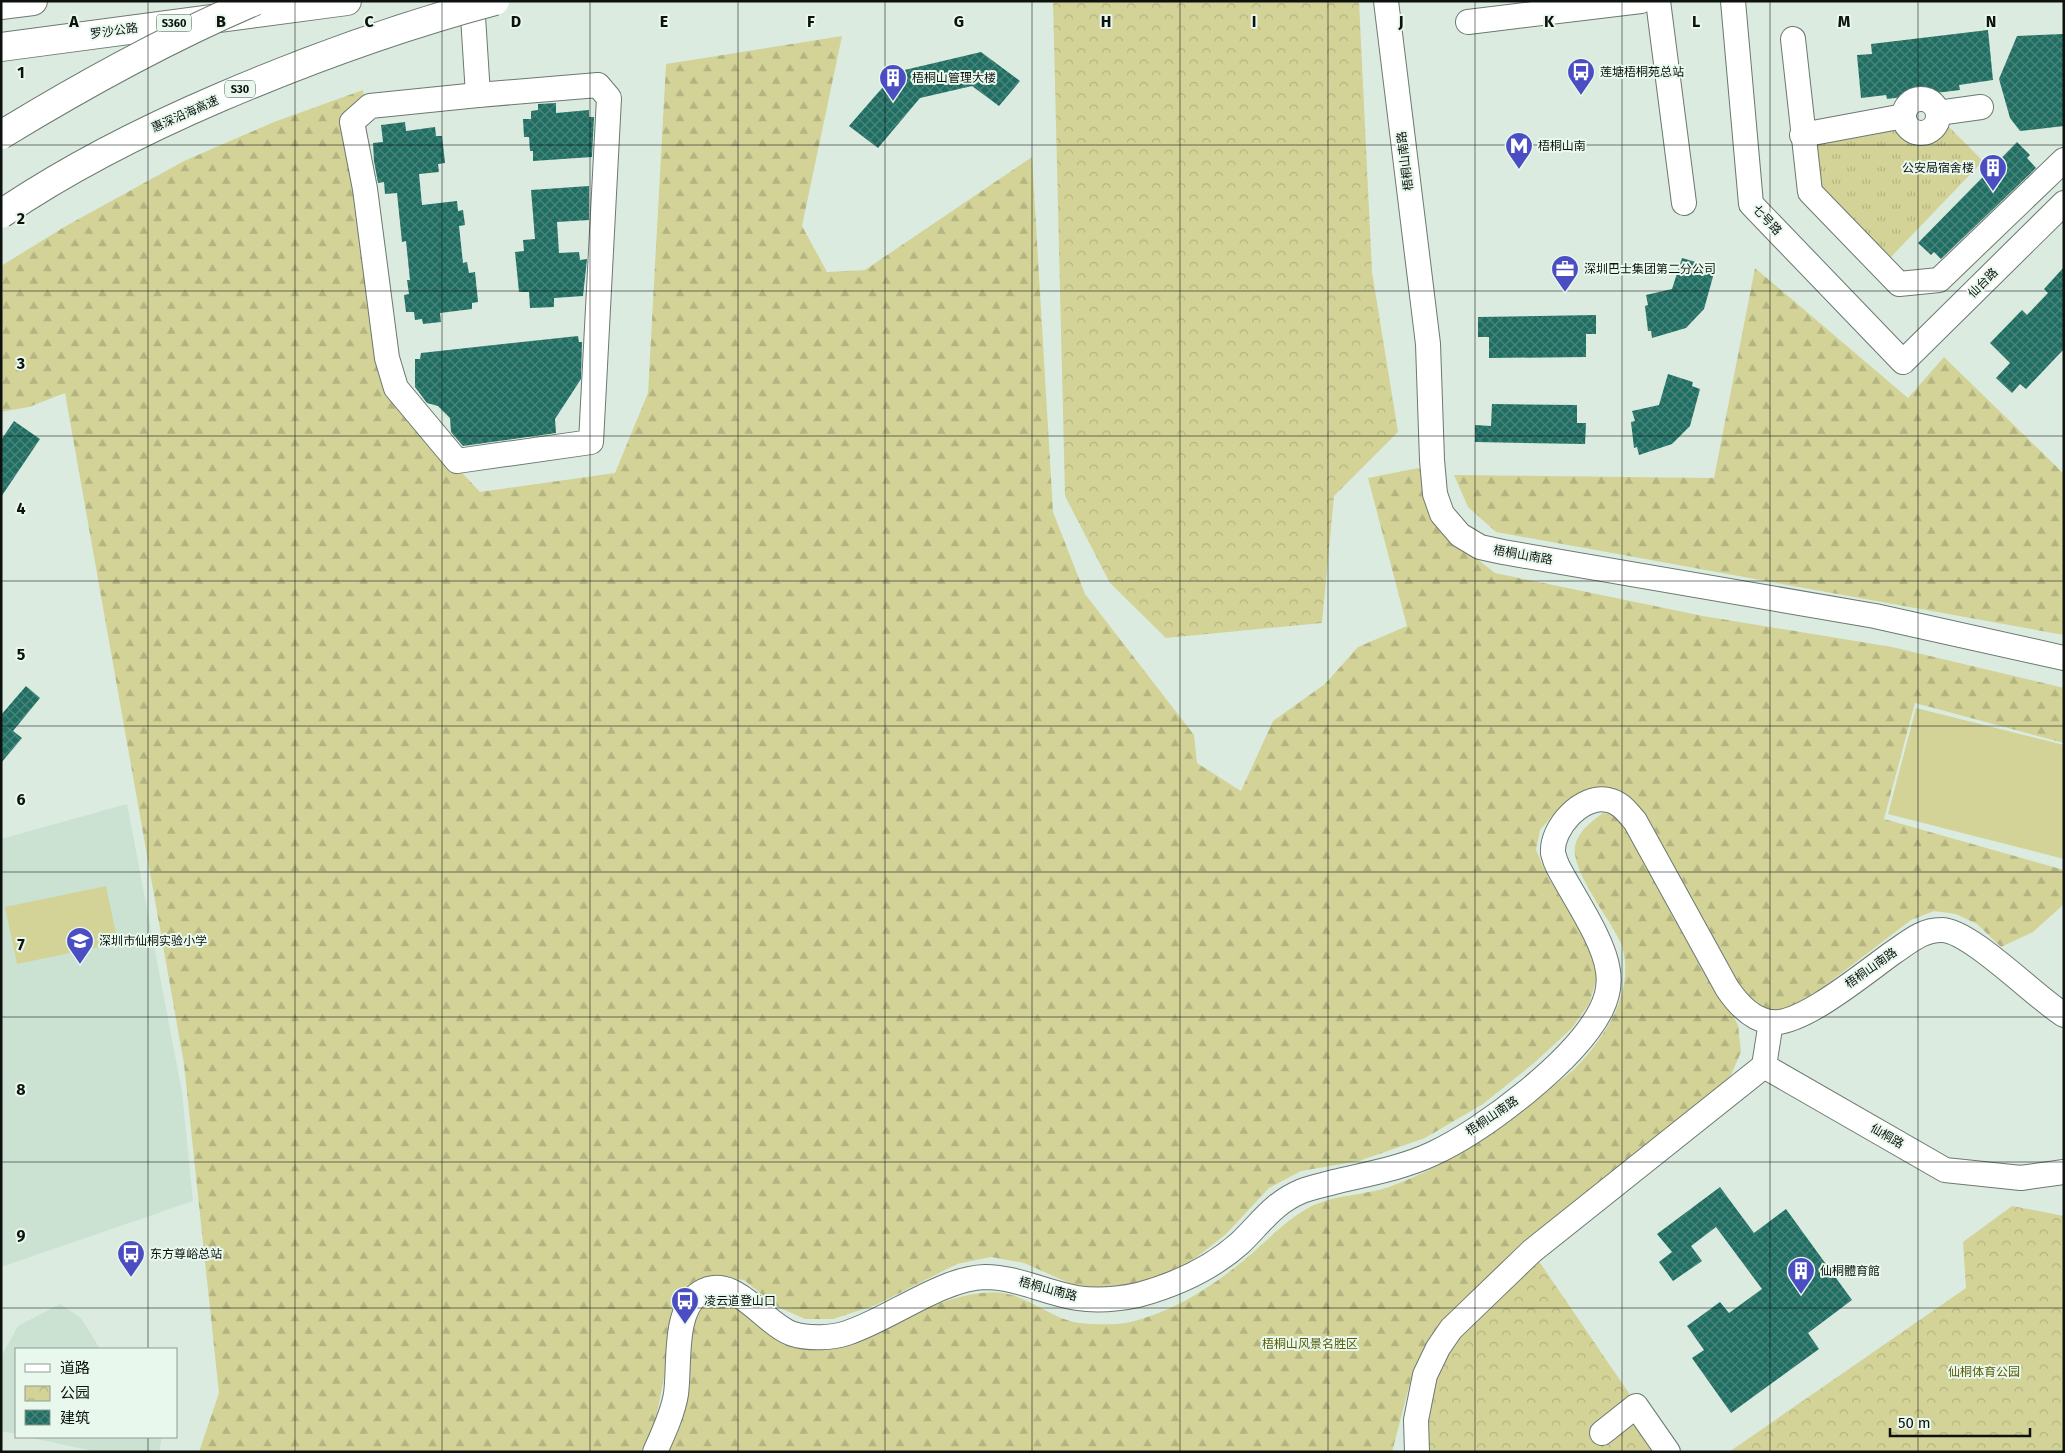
<svg xmlns="http://www.w3.org/2000/svg" width="2065" height="1453" viewBox="0 0 2065 1453" font-family="'Fira Sans','Noto Sans SC',sans-serif">
<style>
.built{fill:#cbe2d2}
.grass{fill:url(#grass-tufts)}
.forest{fill:url(#forest-firs)}
.park{fill:url(#park-crowns)}
.pitch{fill:#d3d398}
.building{fill:url(#building-cross-hatch)}
.lines{fill:none;stroke-linecap:round;stroke-linejoin:round}
.minor-casing{stroke:#6b7970;stroke-width:26}
.major-casing{stroke:#6b7970;stroke-width:30}
.minor{stroke:#fff;stroke-width:24}
.major{stroke:#fff;stroke-width:28}
.highway-bridge-casing{stroke:#6b7970;stroke-width:30;stroke-linecap:butt}
.highway-bridge{stroke:#fff;stroke-width:28}
.grid{fill:none;stroke:#0d120f;stroke-width:1;stroke-opacity:0.55}
.labels{text-anchor:middle;stroke-width:4;stroke-linejoin:round;paint-order:stroke}
.shield{fill:#e8f8ed;stroke:#4f5752;stroke-width:1}
.shield-label{font-size:11px;font-weight:bold;fill:#0d120f}
.street-label{font-size:12px;fill:#0d120f;stroke:#e8f8ed}
.poi-label{font-size:12px;fill:#0d120f;stroke:#e8f8ed;text-anchor:start}
.park-label{font-size:12px;fill:#5d5b07;stroke:#e8f8ed}
.grid-label{font-size:16px;text-anchor:middle;font-weight:bold;fill:#0d120f;stroke:#e8f8ed;stroke-width:4;stroke-linejoin:round;paint-order:stroke}
</style>
<defs>
<pattern id="grass-tufts" width="24" height="20" patternUnits="userSpaceOnUse" patternTransform="scale(1.25)"><rect width="24" height="20" fill="#d3d398"/><path d="M3 7l-1-3M5 7V3M7 7l1-3M15 17l-1-3M17 17v-4M19 17l1-3" fill="none" stroke="#b4b482"/></pattern>
<pattern id="forest-firs" width="22" height="20" patternUnits="userSpaceOnUse" patternTransform="scale(1.25)"><rect width="22" height="20" fill="#d3d398"/><path d="M5 1l3.5 6h-7zM16 11l3.5 6h-7z" fill="#b4b482"/></pattern>
<pattern id="park-crowns" width="20" height="18" patternUnits="userSpaceOnUse" patternTransform="scale(1.25)"><rect width="20" height="18" fill="#d3d398"/><path d="M2 6a3 3 0 1 1 6 0M12 15a3 3 0 1 1 6 0" fill="none" stroke="#b4b482"/></pattern>
<pattern id="building-cross-hatch" width="8" height="8" patternUnits="userSpaceOnUse" patternTransform="scale(1.25)"><rect width="8" height="8" fill="#1f6e62"/><path d="M0 0l8 8M0 8l8-8" fill="none" stroke="#4c847c"/></pattern>
</defs>
<rect width="100%" height="100%" fill="#dbebe0"/>
<g class="built">
<path d="M127 804 182 1092 193 1201 1 1267V839Z"/>
<path d="M60 1304 81 1318 100 1349H16V1434L1 1431V1357L18 1326Z"/>
<path d="M27 1437H162L159 1452H98Z"/>
</g>
<path class="grass" d="M1946 124 1983 161 1890 258 1820 189 1808 144 1894 127 1906 138 1918 142 1941 132Z"/>
<g class="forest">
<path d="M842 36 802 226 827 272 865 270 1032 157 1053 512 1085 594 1194 735 1197 763 1241 791 1273 721 1325 684 1358 647 1407 626 1368 478 1418 468 1440 480 1468 552 1495 573 1703 616 1892 647 2064 688V743L1915 703 1884 819 2064 870 2063 905 2033 932 2001 947 1977 924 1956 914 1934 911 1911 920 1814 994 1787 1010 1761 1009 1742 992 1647 820 1585 792 1559 808 1540 830 1536 850 1548 877 1595 954 1597 978 1589 1004 1572 1028 1534 1063 1483 1104 1425 1138 1359 1161 1301 1171 1269 1188 1226 1234 1193 1260 1157 1278 1112 1289 1076 1286 1024 1263 991 1257 957 1264 876 1305 833 1319H805L776 1306 744 1280 714 1276 686 1294 667 1363 655 1423 641 1452H199L219 1393 184 1064 65 393 29 407 1 412V266L66 226 184 161 274 122 363 90 393 399 480 492 615 473 648 393 666 64Z"/>
<path d="M1755 268 1908 398 1944 357 2064 474V635L1496 532 1468 507 1454 475 1714 478Z"/>
<path d="M1603 813 1617 815 1635 835 1738 1025 1741 1052 1726 1086 1452 1314 1411 1379 1392 1452H669L687 1395 691 1317 700 1304 715 1297 844 1343C885 1326 961 1286 1003 1293 1027 1297 1047 1314 1070 1321 1081 1325 1114 1325 1126 1323 1172 1313 1212 1287 1248 1257 1268 1240 1285 1221 1308 1208 1334 1194 1363 1196 1389 1187 1449 1165 1503 1129 1551 1088 1561 1080 1572 1072 1581 1062 1608 1032 1635 989 1622 946 1620 940 1615 933 1612 927 1601 908 1571 867 1575 846 1578 831 1592 821 1603 813Z"/>
</g>
<g class="park">
<path d="M1053 1H1359L1372 272 1398 432 1334 496 1322 623 1166 638 1110 583 1065 496Z"/>
<path d="M2012 1206 2064 1216V1452H1729L1966 1288 1963 1242Z"/>
<path d="M1532 1251 1669 1452H1417L1425 1375Z"/>
</g>
<g class="pitch">
<path d="M1916 708 2064 745V859L1888 814Z"/>
<path d="M106 886 118 943 17 964 5 907Z"/>
</g>
<g class="building">
<path d="M1988 30 1993 80 1959 85 1960 90 1887 99 1886 95 1861 98 1857 55 1872 54 1871 44Z"/>
<path d="M2064 34V126L2020 131 2010 118 1999 79 2017 36Z"/>
<path d="M981 52 1020 81 999 106 972 86 920 98 878 148 849 126 896 72Z"/>
<path d="M556 103V113L589 110V117H594L592 157 533 161V151H530L529 137H524L523 119H531V111L538 110V104Z"/>
<path d="M405 122 406 131 435 127 436 136H442L445 163 438 164 439 172 419 174 422 205 457 201 458 211 463 210 465 225 459 226 463 263 467 262 469 273 475 272 478 302 472 303V309L440 313 441 322 423 324 422 319 415 320 414 312H406L404 295 409 294 407 280H410L406 241 402 242 397 193 385 194 384 182 378 183 374 161 373 143 383 142 381 125Z"/>
<path d="M2017 142 2030 155 2027 158 2036 168 1941 259 1934 252 1931 255 1918 243Z"/>
<path d="M589 186V220L557 222 559 253 579 252 580 260 587 259 583 296 554 298V307L530 308 529 292H519L515 252 524 251 523 240 535 239 531 190Z"/>
<path d="M1682 258 1706 265 1705 270 1714 273 1704 309 1686 328 1652 338 1651 331H1648L1645 306 1648 305 1646 295 1672 289Z"/>
<path d="M2064 267V349L2026 389 2020 384 2012 393 1996 378 2010 363 1990 343 2022 310 2027 315 2048 293 2044 289Z"/>
<path d="M1596 315V334H1586V357L1489 358V337H1478V317Z"/>
<path d="M578 336 579 342H582L581 379 555 419 556 433 463 446 451 432 450 418 438 406 427 403 415 387V359H420L421 353Z"/>
<path d="M1668 374 1693 382 1692 386 1700 389 1690 426 1672 444 1639 455 1637 447 1634 448 1631 422 1635 421 1632 411 1659 405Z"/>
<path d="M1492 404 1577 405V423H1586L1585 444 1475 442V425L1491 426Z"/>
<path d="M14 421 40 439 1 497V440Z"/>
<path d="M26 686 40 698 13 731 22 738 1 763V715Z"/>
<path d="M1720 1187 1754 1233 1786 1209 1852 1300 1808 1333 1819 1349 1731 1413 1692 1358 1704 1350 1687 1326 1720 1302 1729 1313 1762 1289 1716 1227 1691 1246 1702 1261 1673 1281 1659 1262 1672 1252 1657 1234Z"/>
</g>
<g class="lines">
<defs>
<g id="minor">
<path d="M472 1 478 95"/>
<path d="M1386 1 1428 344 1432 460 1435 494 1442 514 1460 535 1480 547 1503 552 1875 616 2064 658"/>
<path d="M1658 1 1684 203"/>
<path d="M1733 1 1751 204 1903 362 2064 203"/>
<path d="M1468 22 1641 1"/>
<path d="M1793 39 1810 192 1899 284 1939 280 2064 160"/>
<path d="M598 85 609 98 591 442 457 461 396 388 387 358 365 189 352 122 370 106 478 95Z"/>
<circle cx="1921" cy="116" r="17"/>
<path d="M1938 113 1981 107"/>
<path d="M1802 135 1904 116"/>
<path d="M1771 1022 1764 1066 1945 1170 2021 1178 2064 1172"/>
<path d="M1602 1433 1636 1406 1668 1452"/>
<path d="M655 1452C663 1434 673 1413 676 1394 680 1365 673 1310 700 1293 734 1271 764 1325 793 1334 809 1339 832 1338 847 1333 888 1320 942 1278 985 1277 1017 1277 1046 1293 1077 1298 1096 1301 1119 1299 1138 1295 1175 1285 1211 1269 1240 1243 1261 1223 1273 1203 1302 1191 1312 1187 1324 1185 1334 1182 1367 1174 1402 1168 1432 1154 1484 1130 1575 1061 1601 1010 1607 998 1610 984 1608 971 1604 940 1573 896 1558 867 1556 863 1554 857 1553 853 1551 828 1582 794 1608 800 1620 802 1627 812 1635 821L1727 988C1737 1003 1751 1019 1770 1022 1801 1027 1868 970 1894 952 1909 942 1922 930 1941 930 1969 929 2035 997 2064 1015"/>
<path d="M1417 1452 1416 1420 1425 1375 1438 1348 1451 1329 1532 1251 1764 1066"/>
</g>
<g id="major">
<path d="M1 5 33 1"/>
<path d="M1 47 347 1"/>
</g>
</defs>
<use href="#minor" class="minor-casing"/>
<use href="#major" class="major-casing"/>
<use href="#minor" class="minor"/>
<use href="#major" class="major"/>
<defs>
<g id="highway-bridge">
<path d="M1 135C83 85 166 39 255 1"/>
<path d="M1 214C70 167 144 130 221 97 310 59 401 26 495 1"/>
</g>
</defs>
<use href="#highway-bridge" class="highway-bridge-casing"/>
<use href="#highway-bridge" class="highway-bridge"/>
</g>
<path class="grid" d="M148 1V1349M295 1V1452M442 1V1452M590 1V1452M738 1V1452M885 1V1452M1032 1V1452M1180 1V1452M1328 1V1452M1475 1V1452M1622 1V1452M1770 1V1452M1918 1V1452M1 145H2064M1 291H2064M1 436H2064M1 581H2064M1 726H2064M1 872H2064M1 1017H2064M1 1162H2064M1 1308H2064M148 1437V1452"/>
<defs>
<symbol id="bus-pin" viewBox="-11 -11 22 30"><path d="M0 17L-7.5 6A9.5 9.5 0 1 1 7.5 6Z" fill="#4b4dc3" stroke="#e8f8ed"/><path d="M-5-6H5V4H4V6H2V4H-2V6H-4V4H-5ZM-3.5-4V0h7V-4ZM-3.5 1.2v1.5H-2V1.2ZM2 1.2v1.5H3.5V1.2Z" fill="#fff"/></symbol>
<symbol id="building-pin" viewBox="-11 -11 22 30"><path d="M0 17L-7.5 6A9.5 9.5 0 1 1 7.5 6Z" fill="#4b4dc3" stroke="#e8f8ed"/><path d="M-4-6H4V6H1V3H-1V6H-4ZM-2.5-4.3h1.7v1.8h-1.7ZM.8-4.3h1.7v1.8H.8ZM-2.5-1h1.7V.8h-1.7ZM.8-1h1.7V.8H.8Z" fill="#fff"/></symbol>
<symbol id="metro-pin" viewBox="-11 -11 22 30"><path d="M0 17L-7.5 6A9.5 9.5 0 1 1 7.5 6Z" fill="#4b4dc3" stroke="#e8f8ed"/><path d="M-5.5 5V-5H-3L0 0L3-5H5.5V5H3V-.5L0 4L-3-.5V5Z" fill="#fff"/></symbol>
<symbol id="office-pin" viewBox="-11 -11 22 30"><path d="M0 17L-7.5 6A9.5 9.5 0 1 1 7.5 6Z" fill="#4b4dc3" stroke="#e8f8ed"/><path d="M-6-3h4V-5.5h4V-3h4V5H-6ZM-1-4.5V-3h2v-1.5ZM-6 0V1H6V0Z" fill="#fff"/></symbol>
<symbol id="school-pin" viewBox="-11 -11 22 30"><path d="M0 17L-7.5 6A9.5 9.5 0 1 1 7.5 6Z" fill="#4b4dc3" stroke="#e8f8ed"/><path d="M0-5L7-2L0 1L-7-2ZM-4 1L0 2.5L4 1V4Q0 6-4 4Z" fill="#fff"/></symbol>
</defs>
<g fill-rule="evenodd">
<use href="#bus-pin" x="1565" y="56" width="32" height="43"/>
<use href="#building-pin" x="877" y="62" width="32" height="43"/>
<use href="#metro-pin" x="1503" y="130" width="32" height="43"/>
<use href="#building-pin" x="1977" y="152" width="32" height="43"/>
<use href="#office-pin" x="1549" y="253" width="32" height="43"/>
<use href="#school-pin" x="64" y="925" width="32" height="43"/>
<use href="#bus-pin" x="115" y="1238" width="32" height="43"/>
<use href="#building-pin" x="1785" y="1255" width="32" height="43"/>
<use href="#bus-pin" x="669" y="1285" width="32" height="43"/>
</g>
<g class="labels">
<g class="shield">
<rect x="156.5" y="14.5" width="35" height="17" rx="4"/>
<rect x="225" y="80.5" width="30" height="17" rx="4"/>
</g>
<g class="shield-label">
<text x="174" y="27">S360</text>
<text x="240" y="93">S30</text>
</g>
<g class="street-label">
<text transform="translate(114 31) rotate(-8)" y="4">罗沙公路</text>
<text transform="translate(185 114) rotate(-24)" y="4">惠深沿海高速</text>
<text transform="translate(1405 161) rotate(-97)" y="4">梧桐山南路</text>
<text transform="translate(1767 220) rotate(47)" y="4">七号路</text>
<text transform="translate(1983 283) rotate(-45)" y="4">仙台路</text>
<text transform="translate(1523 555) rotate(10)" y="4">梧桐山南路</text>
<text transform="translate(1871 968) rotate(-35)" y="4">梧桐山南路</text>
<text transform="translate(1492 1116) rotate(-34)" y="4">梧桐山南路</text>
<text transform="translate(1887 1136) rotate(30)" y="4">仙桐路</text>
<text transform="translate(1048 1289) rotate(15)" y="4">梧桐山南路</text>
</g>
<g class="poi-label">
<text x="1600" y="76">莲塘梧桐苑总站</text>
<text x="912" y="82">梧桐山管理大楼</text>
<text x="1538" y="150">梧桐山南</text>
<text x="1974" y="172" text-anchor="end">公安局宿舍楼</text>
<text x="1584" y="273">深圳巴士集团第二分公司</text>
<text x="99" y="945">深圳市仙桐实验小学</text>
<text x="150" y="1258">东方尊峪总站</text>
<text x="1820" y="1275">仙桐體育館</text>
<text x="704" y="1305">凌云道登山口</text>
</g>
<g class="park-label">
<text x="1310" y="1348">梧桐山风景名胜区</text>
<text x="1984" y="1376">仙桐体育公园</text>
</g>
</g>
<g class="grid-label">
<text x="74" y="27">A</text>
<text x="221" y="27">B</text>
<text x="369" y="27">C</text>
<text x="516" y="27">D</text>
<text x="664" y="27">E</text>
<text x="811" y="27">F</text>
<text x="959" y="27">G</text>
<text x="1106" y="27">H</text>
<text x="1254" y="27">I</text>
<text x="1401" y="27">J</text>
<text x="1549" y="27">K</text>
<text x="1696" y="27">L</text>
<text x="1844" y="27">M</text>
<text x="1991" y="27">N</text>
<text x="21" y="78">1</text>
<text x="21" y="224">2</text>
<text x="21" y="369">3</text>
<text x="21" y="514">4</text>
<text x="21" y="660">5</text>
<text x="21" y="805">6</text>
<text x="21" y="950">7</text>
<text x="21" y="1095">8</text>
<text x="21" y="1241">9</text>
</g>
<rect width="2065" height="1453" fill="none" stroke="#0d120f" stroke-width="5"/>
<rect x="15" y="1348" width="162" height="90" fill="#e8f8ed" stroke="#909c94"/>
<rect x="25" y="1364" width="25" height="8" fill="#ffffff" stroke="#909c94"/>
<text x="60" y="1373" font-size="15" fill="#0d120f">道路</text>
<rect x="25" y="1386" width="25" height="15" fill="url(#park-crowns)" stroke="#909c94"/>
<text x="60" y="1398" font-size="15" fill="#0d120f">公园</text>
<rect x="25" y="1410" width="25" height="15" fill="url(#building-cross-hatch)" stroke="#909c94"/>
<text x="60" y="1423" font-size="15" fill="#0d120f">建筑</text>
<path d="M1890 1428v8h140v-8" fill="none" stroke="#0d120f" stroke-width="2.5"/>
<text x="1898" y="1428" font-size="15" fill="#0d120f" stroke="#e8f8ed" stroke-width="4" paint-order="stroke">50 m</text>
</svg>
